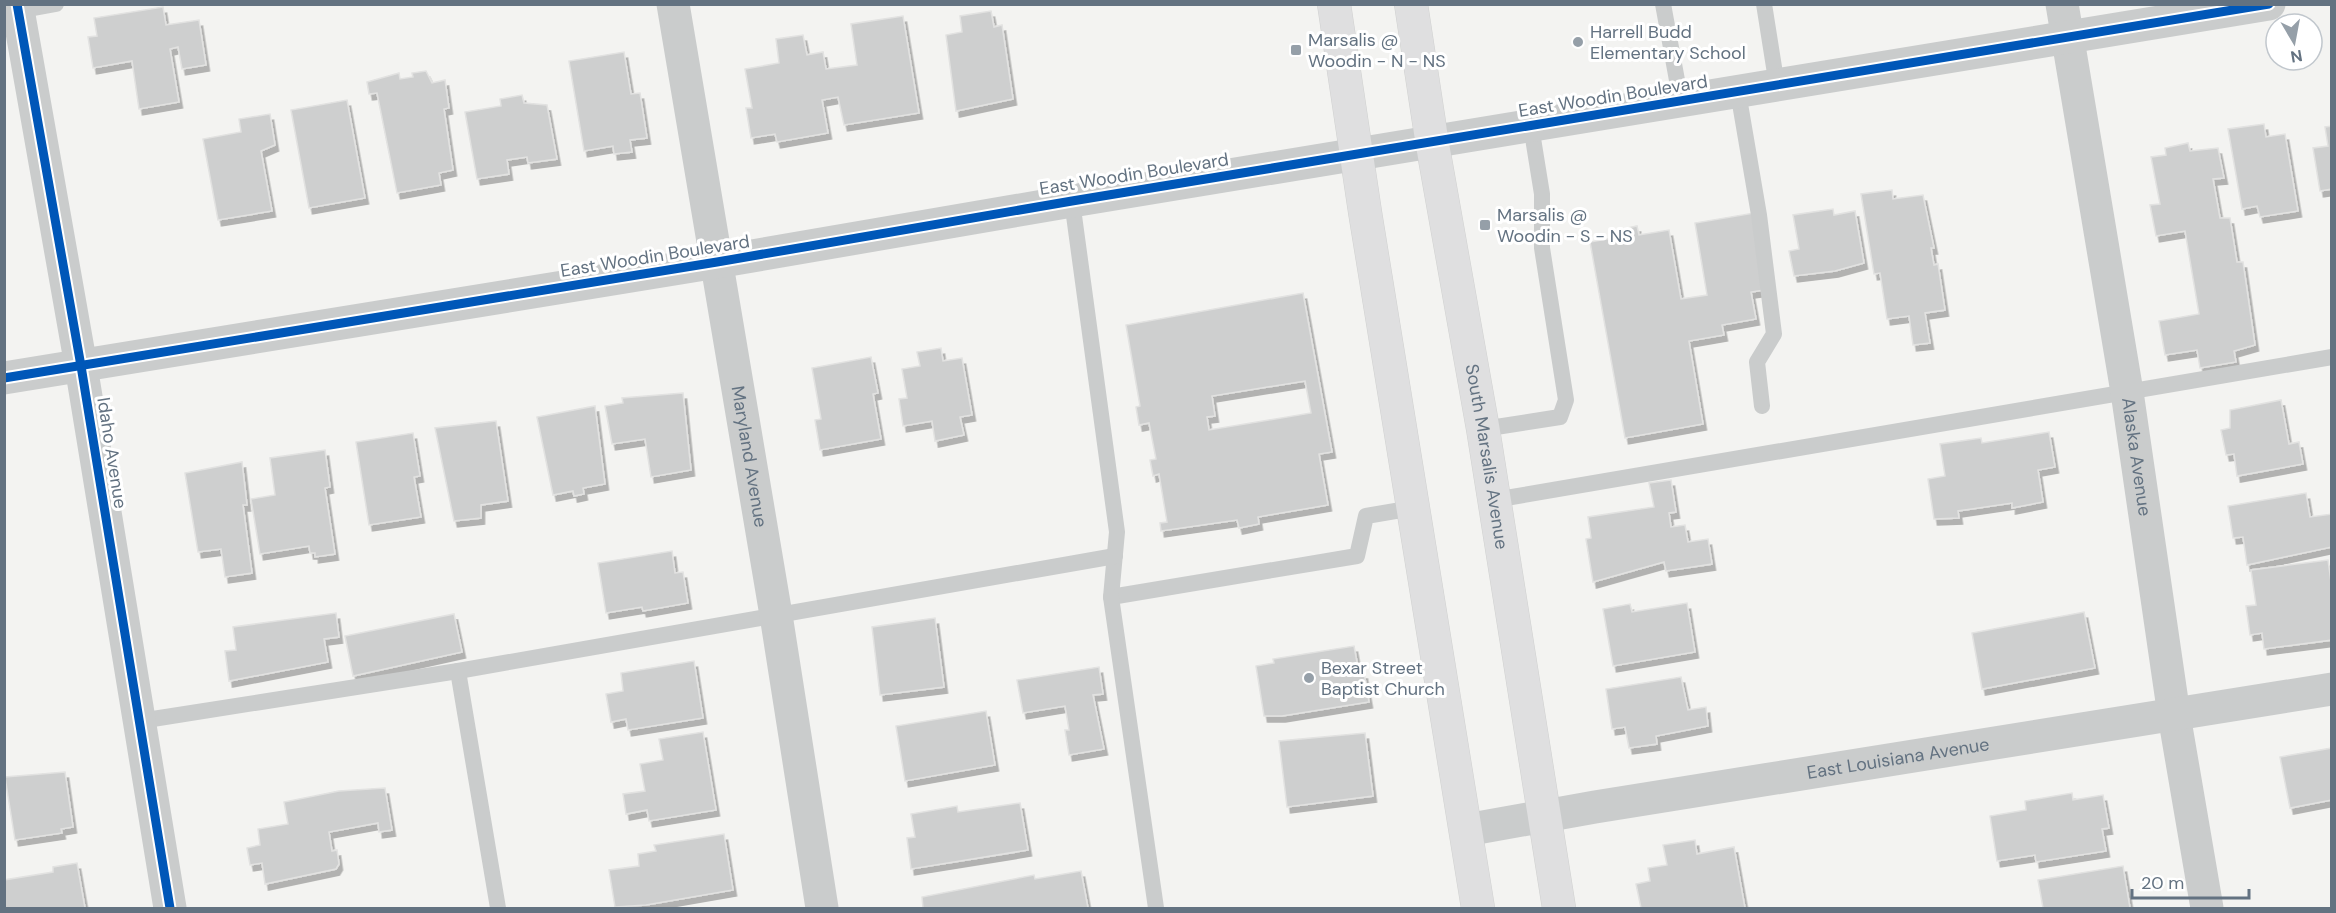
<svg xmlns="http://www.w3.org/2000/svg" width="2336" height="913" viewBox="0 0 2336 913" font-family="'DM Sans',sans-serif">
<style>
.building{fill:#cecfcf;stroke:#e2e2e1;stroke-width:1.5;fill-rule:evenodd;filter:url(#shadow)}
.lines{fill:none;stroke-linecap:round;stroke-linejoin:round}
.secondary-casing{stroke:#d0d1d0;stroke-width:34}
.service{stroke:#cacccc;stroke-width:16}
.minor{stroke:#cacccc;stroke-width:33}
.secondary{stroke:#dfdfe0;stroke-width:33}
.cycleway-casing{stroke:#fff;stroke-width:13}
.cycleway{stroke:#0057b8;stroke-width:9}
.poi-dot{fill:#959fa8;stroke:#fff;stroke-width:2}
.labels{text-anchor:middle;stroke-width:6;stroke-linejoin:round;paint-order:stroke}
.poi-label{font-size:18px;fill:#637281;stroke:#fff;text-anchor:start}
.street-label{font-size:18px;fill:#637281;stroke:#fff}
</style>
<defs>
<filter id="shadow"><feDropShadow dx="3.5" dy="6" stdDeviation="0" flood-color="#0004"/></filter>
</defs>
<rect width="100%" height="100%" fill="#f3f3f1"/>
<g class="building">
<path d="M163 7 166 25 199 20 206 65 182 69 178 47 170 49 179 102 139 109 132 61 93 68 88 37 97 36 94 18Z"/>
<path d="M991 11 994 27 1002 25 1013 99 956 111 946 35 962 32 960 16Z"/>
<path d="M903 16 919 113 844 125 838 97 822 100 828 133 777 142 775 134 751 138 746 108H752L745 69 779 63 776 39 803 35 807 55 823 52 826 69 857 65 851 24Z"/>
<path d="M624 52 631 94 640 93 647 138 630 140 632 152 614 154 613 146 584 151 569 61Z"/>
<path d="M426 71 432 83 445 80 449 108 444 109 453 170 439 173 441 185 397 193 377 93 369 94 367 82 399 73 400 79 413 77 412 73Z"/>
<path d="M522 95 524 103 547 105 557 159 528 163 527 157 507 160 509 174 477 179 465 112 501 106 500 99Z"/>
<path d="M347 100 365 198 309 208 291 110Z"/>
<path d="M270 114 275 145 261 151 272 211 218 220 203 139 241 132 239 119Z"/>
<path d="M2264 124 2266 137 2285 134 2298 211 2260 217 2257 206 2242 209 2228 129Z"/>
<path d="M2332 126V189L2320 191 2313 148 2328 146 2325 127Z"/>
<path d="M2188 143 2190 151 2218 148 2224 178 2213 179 2220 218H2230L2237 262H2243L2255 345 2234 351 2236 362 2200 368 2197 350 2165 355 2159 321 2199 314 2185 231 2156 236 2150 205 2160 204 2151 157 2166 155 2165 148Z"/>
<path d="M1892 190 1893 199 1923 195 1934 248H1931L1934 265 1938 264 1945 310 1925 313 1930 343 1913 345 1909 316 1887 319 1880 273 1874 274 1861 194Z"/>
<path d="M1833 209 1834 215 1855 211 1864 263 1835 271 1794 276 1789 251 1799 249 1793 215Z"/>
<path d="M1754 213 1764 290 1751 292 1756 319 1722 325 1724 335 1689 341 1703 424 1625 438 1590 242 1619 237 1618 230 1637 226 1639 235 1669 230 1681 299 1707 295 1695 223Z"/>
<path d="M1303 293 1332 452 1319 454 1328 505 1258 517 1259 524 1239 528 1237 520 1161 531 1160 523 1167 522 1159 474 1153 476 1150 460 1156 459 1149 423 1139 425 1136 407 1140 406 1126 325ZM1305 381 1311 413 1209 430 1207 417 1215 416 1212 396Z"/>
<path d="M941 348 943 361 962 358 972 415 960 417 964 435 935 441 932 421 903 426 899 399 907 398 902 369 920 366 917 352Z"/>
<path d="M871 357 878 393 873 394 881 439 820 450 815 420 821 419 812 368Z"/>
<path d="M683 393 691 470 651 477 645 439 612 444 605 406 623 403 622 398Z"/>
<path d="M2281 400 2289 444 2299 442 2303 464 2237 476 2234 454 2226 455 2221 430 2230 428V410Z"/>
<path d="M595 406 605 484 583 488 584 494 574 496 573 491 553 495 537 417Z"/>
<path d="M496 421 508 501 481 505V518L454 521 435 428Z"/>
<path d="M2049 432 2055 467 2038 470 2043 502 2012 508V503L1958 511 1959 518 1934 519 1928 479 1945 476 1940 444 1981 438 1982 443Z"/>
<path d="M413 433 420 476 414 477 421 517 369 525 356 442Z"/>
<path d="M325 450 330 487 325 488 335 554 315 557V553H310L309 546 260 554 251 499 275 495 270 458Z"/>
<path d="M242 462 247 505H243L252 573 225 577 221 549 198 552 185 473Z"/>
<path d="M1671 480 1676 512 1669 513 1671 527 1685 525 1688 542 1708 539 1712 564 1666 571 1664 562 1593 582 1586 539 1591 538 1588 517 1654 507 1649 483Z"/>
<path d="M2306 493 2310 517 2332 514V547L2247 565 2243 537 2233 538 2228 506Z"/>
<path d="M672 551 675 573 683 572 688 603 643 611 642 607 606 613 598 563Z"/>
<path d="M2328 560 2332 589V640L2264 649 2262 633 2250 635 2246 606 2256 605 2251 570Z"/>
<path d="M1687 603 1695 652 1613 666 1603 609 1630 604 1632 612Z"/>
<path d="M2084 612 2095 668 1982 689 1972 633Z"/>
<path d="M336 613 339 637 324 639 328 662 229 681 225 651 236 650 233 627Z"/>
<path d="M454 614 462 652 353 676 345 636Z"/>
<path d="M935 618 944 687 880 695 872 627Z"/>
<path d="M1354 646 1359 673H1364L1369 702 1282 716H1264L1256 666 1274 663 1273 659Z"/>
<path d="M694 661 703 718 628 730 626 719 611 722 606 694 623 691 621 673Z"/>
<path d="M1099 667 1103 694 1093 695 1104 749 1069 755 1065 730H1069L1065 706 1023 713 1017 680Z"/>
<path d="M1681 677 1688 710 1706 707 1708 726 1656 736 1657 744 1629 748 1625 727 1612 729 1606 689Z"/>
<path d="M986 711 995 765 905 781 896 726Z"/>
<path d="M703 732 716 810 649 821 647 810 626 814 623 794 645 791 640 764 663 760 659 739Z"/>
<path d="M1365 733 1373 796 1287 807 1279 741Z"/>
<path d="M2332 748V800L2290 808 2280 757Z"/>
<path d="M65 772 73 827 61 829 62 833 15 840 5 777Z"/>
<path d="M385 788 392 830 379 832 378 823 329 832 332 851 337 850 339 864 336 869 265 884 262 863 250 865 247 848 260 845 258 829 288 824 284 802 339 791Z"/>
<path d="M2072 793 2073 800 2103 795 2109 828 2102 829 2106 851 2036 862 2035 855 1997 861 1990 816 2026 810 2025 801Z"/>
<path d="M1020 803 1028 850 911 869 907 838 915 837 911 814 957 806 958 812Z"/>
<path d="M724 834 733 890 646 905 615 907 609 870 639 866 638 854 656 851 654 845Z"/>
<path d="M1695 840 1697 854 1734 847 1745 908H1641L1636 884 1650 881 1648 868 1667 865 1663 845Z"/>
<path d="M77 863 85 908H4V880L53 872V867Z"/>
<path d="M2123 866 2130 908H2043L2038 880Z"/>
<path d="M1081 871 1088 908H923L922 897 1034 875 1035 879Z"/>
</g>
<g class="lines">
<defs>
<g id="secondary">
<path d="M1334 4 1365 212 1478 908"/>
<path id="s4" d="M1411 4 1432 142 1483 429 1559 908"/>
</g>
</defs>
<use href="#secondary" class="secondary-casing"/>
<g class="service">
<path d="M1663 4 1681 102"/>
<path d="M1764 4 1777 86"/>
<path d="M12 12 56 4"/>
<path d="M1738 92 1759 215 1774 334 1757 362 1762 406"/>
<path d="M1072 201 1117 532 1111 597 1357 556 1366 516 1413 508"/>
<path d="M1483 429 1560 417 1566 400 1542 248V194L1531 126"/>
<path d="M1494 500 2332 357"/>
<path d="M1111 597 1156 908"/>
<path d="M458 671 498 908"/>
<path d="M140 721 458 671 1115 556"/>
</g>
<g class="minor">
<path d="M17 4 81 366 170 908"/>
<path id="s1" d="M673 4 776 615 822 908"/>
<path id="s2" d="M2062 4 2127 392 2174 715 2207 908"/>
<path d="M4 378 717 262 1072 201 2269 4"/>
<path id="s3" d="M1466 830 1595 807 2332 689"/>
</g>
<use href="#secondary" class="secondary"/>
<defs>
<g id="cycleway">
<path d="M17 4 81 366 170 908"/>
<path d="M4 378 717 262 1072 201 2269 4"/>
</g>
</defs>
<use href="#cycleway" class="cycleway-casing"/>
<use href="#cycleway" class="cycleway"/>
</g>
<g class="poi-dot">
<circle cx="1578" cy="42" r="6"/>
<rect x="1290" y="44" width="12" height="12" rx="3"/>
<rect x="1479" y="219" width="12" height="12" rx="3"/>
<circle cx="1309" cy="678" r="6"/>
</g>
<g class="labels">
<g class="poi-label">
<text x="1590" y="38">Harrell Budd<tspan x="1590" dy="21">Elementary School</tspan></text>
<text x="1308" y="46">Marsalis @<tspan x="1308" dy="21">Woodin - N - NS</tspan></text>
<text x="1497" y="221">Marsalis @<tspan x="1497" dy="21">Woodin - S - NS</tspan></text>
<text x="1321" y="674">Bexar Street<tspan x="1321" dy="21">Baptist Church</tspan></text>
</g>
<g class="street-label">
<text transform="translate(1613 96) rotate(-9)" y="6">East Woodin Boulevard</text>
<text transform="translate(1134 174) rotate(-9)" y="6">East Woodin Boulevard</text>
<text transform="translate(655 256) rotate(-9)" y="6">East Woodin Boulevard</text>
<text transform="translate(112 453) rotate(81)" y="6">Idaho Avenue</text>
<text dy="6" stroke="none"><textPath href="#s1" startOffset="459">Maryland Avenue</textPath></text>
<text dy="6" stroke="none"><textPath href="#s4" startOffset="459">South Marsalis Avenue</textPath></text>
<text dy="6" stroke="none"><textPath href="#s2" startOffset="459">Alaska Avenue</textPath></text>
<text dy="6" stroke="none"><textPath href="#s3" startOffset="438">East Louisiana Avenue</textPath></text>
</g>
</g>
<rect width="2336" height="913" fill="none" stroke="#637281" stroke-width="12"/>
<g transform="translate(2294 42) rotate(170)"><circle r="28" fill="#ffffff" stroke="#c1c7cd" stroke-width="1.5"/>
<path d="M0-4.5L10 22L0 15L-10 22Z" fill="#959fa8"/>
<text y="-9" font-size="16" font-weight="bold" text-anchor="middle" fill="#637281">N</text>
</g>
<path d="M2132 889v9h117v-9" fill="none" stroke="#637281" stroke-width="3"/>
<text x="2141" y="889" font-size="18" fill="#637281" stroke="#ffffff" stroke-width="4.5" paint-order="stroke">20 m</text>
</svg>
